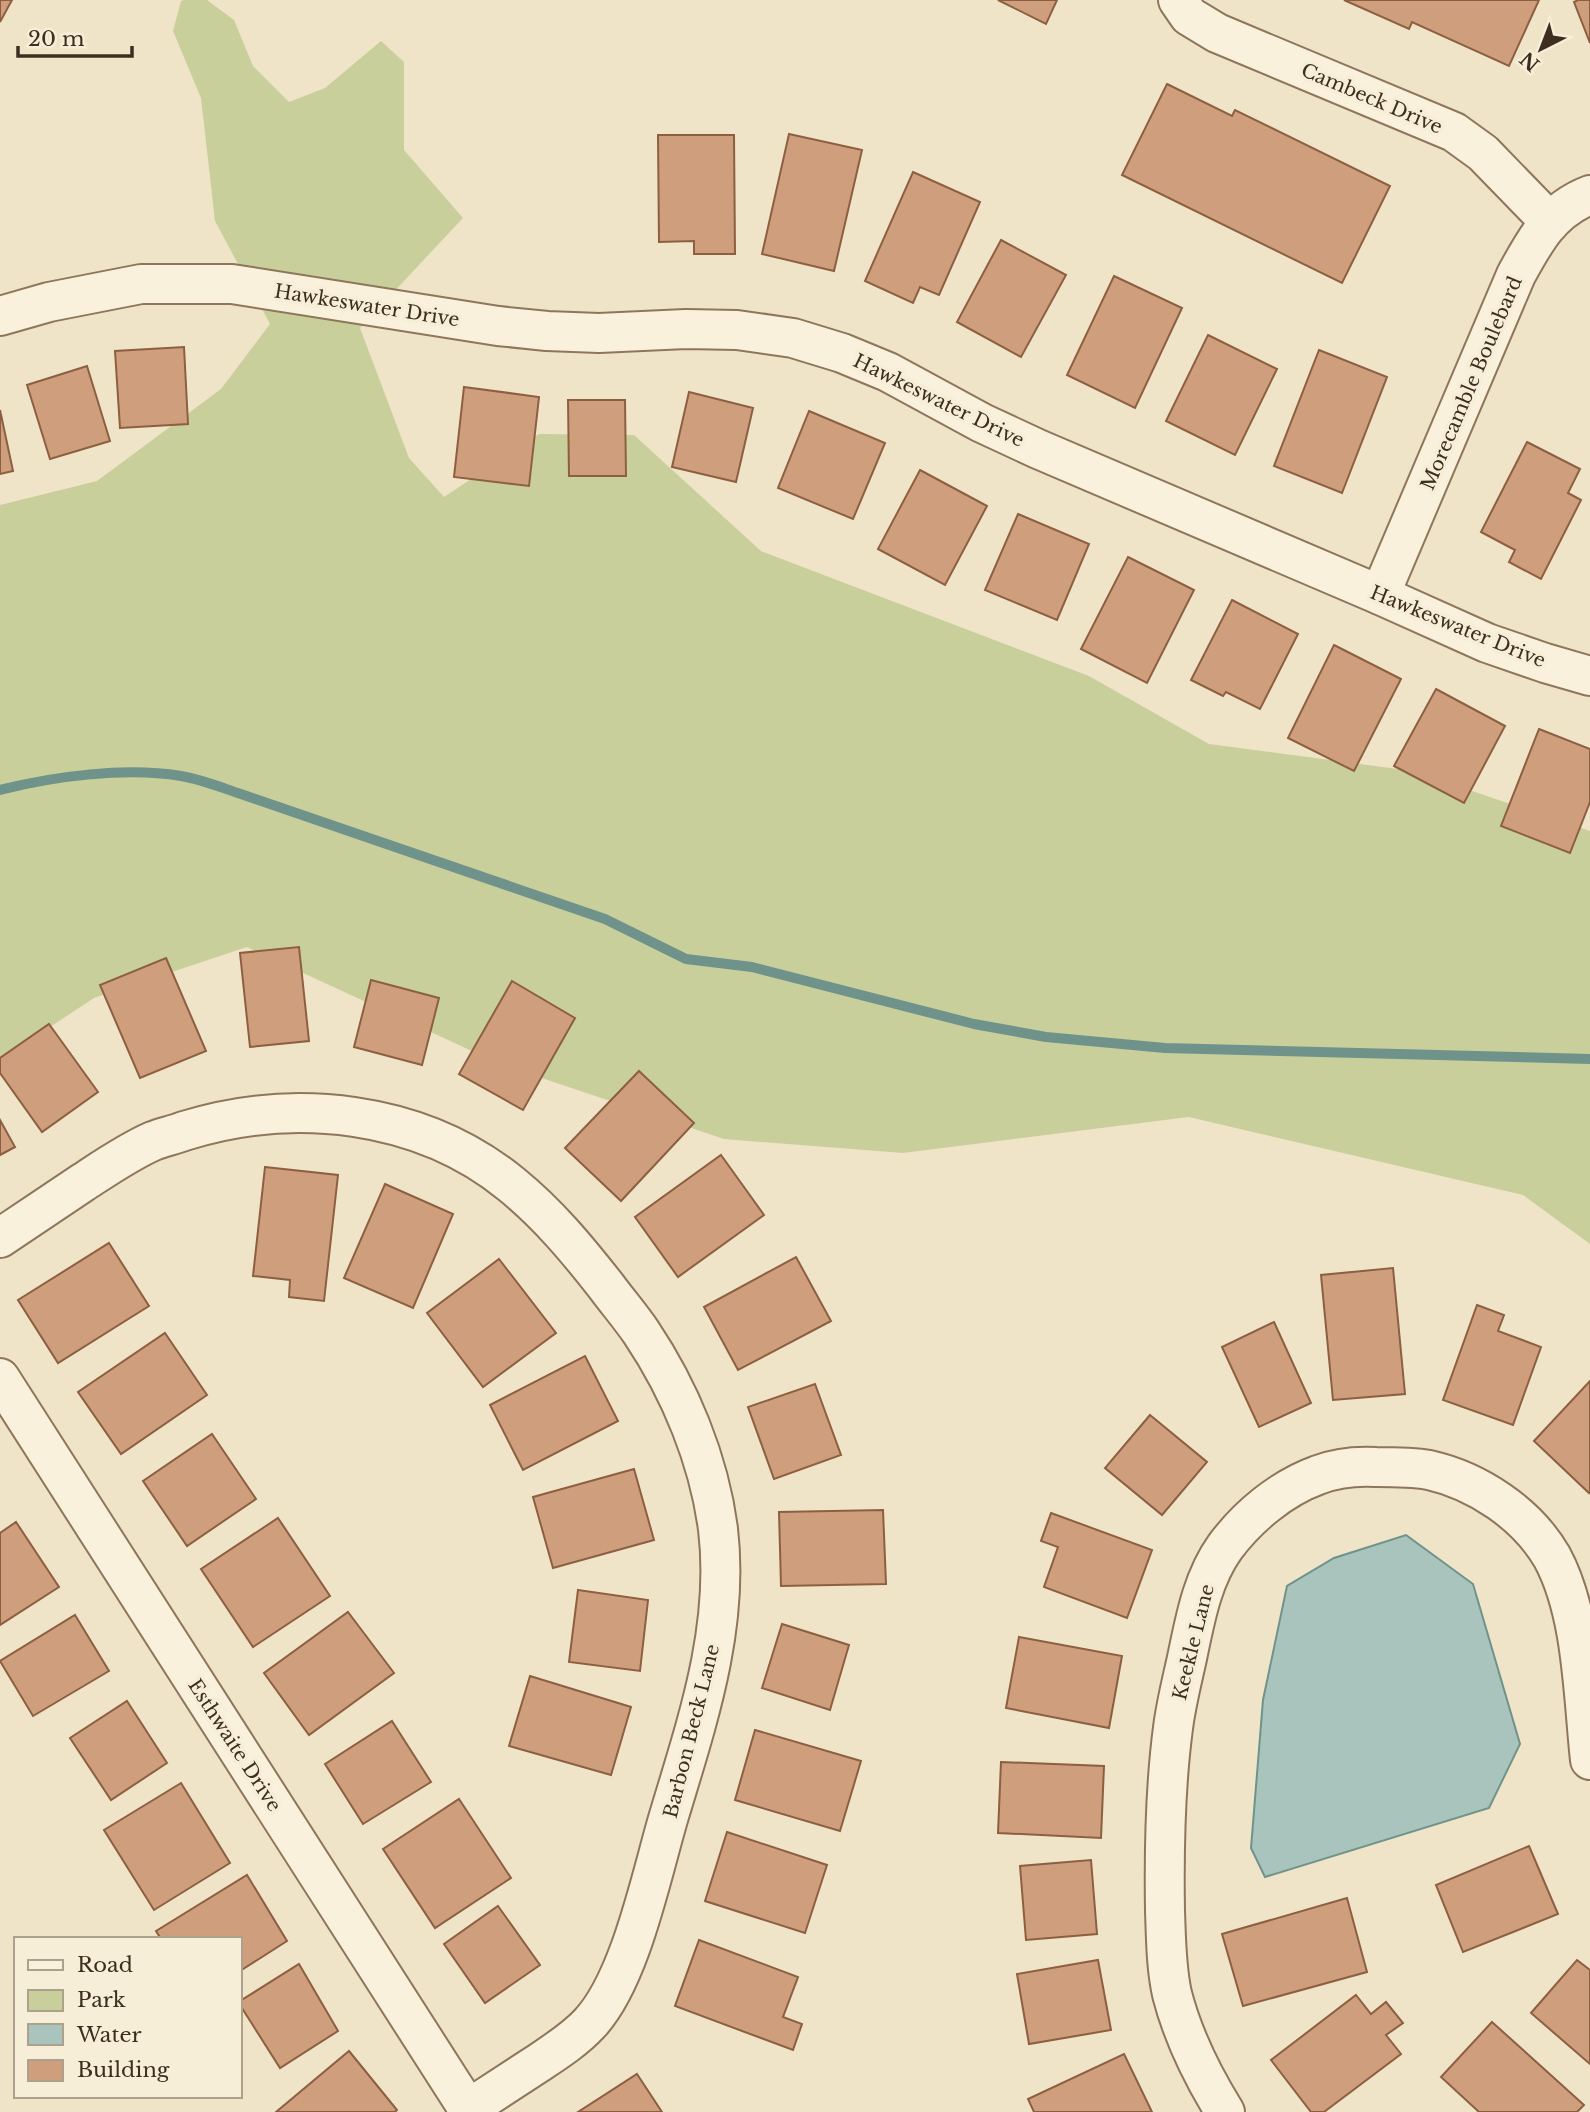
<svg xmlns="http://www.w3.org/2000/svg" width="1590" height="2112" viewBox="0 0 1590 2112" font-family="'Libre Baskerville',serif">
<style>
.green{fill:#c9cf9b}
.water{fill:#a9c4bc;stroke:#6f938a;stroke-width:2}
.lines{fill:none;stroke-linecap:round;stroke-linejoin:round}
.stream{stroke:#6f938a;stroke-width:10}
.building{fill:#cf9f7d;stroke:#8d5f41;stroke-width:2}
.minor-casing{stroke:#8d765c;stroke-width:42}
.minor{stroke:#faf1dc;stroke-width:38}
.labels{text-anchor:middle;stroke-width:7;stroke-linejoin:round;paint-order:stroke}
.street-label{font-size:19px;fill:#3d2e20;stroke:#f7eed8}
</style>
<rect width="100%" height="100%" fill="#f0e4c8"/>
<path class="green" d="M184 0H207L234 20 253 66 289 102 325 88 381 41 404 62V150L463 218 360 328 409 458 444 497 539 434 634 435 761 551 1089 676 1209 744 1413 771 1590 831V1244L1523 1195 1189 1117 903 1153 724 1139 500 1064 247 947 94 998 0 1060V505L97 481 221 389 270 324 215 221 201 98 173 31 181 1Z"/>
<path class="water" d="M1406 1535 1473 1584 1520 1744 1489 1808 1265 1877 1251 1848 1263 1700 1287 1586 1334 1558Z"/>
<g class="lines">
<path class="stream" d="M0 790C55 776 125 767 181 776 200 779 220 787 238 793L605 919 686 959 752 967 974 1024 1046 1037 1165 1048 1590 1059"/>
</g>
<g class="building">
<path d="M0 0H12L0 22Z"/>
<path d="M998 0H1057L1046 24Z"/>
<path d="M1344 0H1539L1509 66 1412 22 1409 29Z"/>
<path d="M1578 0H1590V43L1574 2Z"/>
<path d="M1167 84 1232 116 1235 110 1390 186 1342 283 1122 175Z"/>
<path d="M789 134 862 150 834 271 762 254Z"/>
<path d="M658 135H734L735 254H694V241L659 242Z"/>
<path d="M913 172 980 202 939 295 920 287 913 303 865 281Z"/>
<path d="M1001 240 1066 275 1021 357 957 322Z"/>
<path d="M1114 276 1182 308 1135 408 1067 375Z"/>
<path d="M1208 335 1277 369 1235 455 1166 421Z"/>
<path d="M184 347 188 424 120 428 115 351Z"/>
<path d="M1319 350 1387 377 1342 493 1274 466Z"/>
<path d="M87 366 110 441 50 459 27 385Z"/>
<path d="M464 387 539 397 529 486 454 477Z"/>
<path d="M689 392 753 408 736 482 672 467Z"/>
<path d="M568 400H625L626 476H569Z"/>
<path d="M0 410 13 471 0 474Z"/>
<path d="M809 411 885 443 853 519 778 488Z"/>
<path d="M1527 442 1580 469 1568 493 1581 500 1541 579 1509 562 1515 550 1481 532Z"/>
<path d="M920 470 987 506 945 585 878 549Z"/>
<path d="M1018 514 1089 544 1057 620 985 590Z"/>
<path d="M1128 557 1194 590 1147 683 1081 649Z"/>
<path d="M1232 600 1298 634 1260 709 1226 692 1223 696 1191 680Z"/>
<path d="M1334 645 1401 679 1354 771 1288 738Z"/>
<path d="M1436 689 1505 726 1464 803 1394 766Z"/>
<path d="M1539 729 1590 749V802L1570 853 1501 826Z"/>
<path d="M299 947 309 1041 250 1047 240 953Z"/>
<path d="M166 958 206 1051 140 1078 100 985Z"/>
<path d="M371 980 439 998 422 1065 354 1047Z"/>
<path d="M512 981 575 1018 523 1110 459 1074Z"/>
<path d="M49 1024 98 1092 42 1132 0 1073V1058Z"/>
<path d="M639 1071 694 1123 621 1201 565 1148Z"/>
<path d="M0 1120 15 1147 0 1155Z"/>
<path d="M721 1155 764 1215 678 1277 635 1217Z"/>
<path d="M265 1167 338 1175 324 1301 289 1297 290 1280 253 1276Z"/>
<path d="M385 1184 453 1214 413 1308 344 1278Z"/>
<path d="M109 1243 149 1306 58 1363 18 1300Z"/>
<path d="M796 1257 831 1321 738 1370 704 1307Z"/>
<path d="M499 1259 556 1333 483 1387 427 1313Z"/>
<path d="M1393 1268 1405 1394 1333 1400 1321 1275Z"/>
<path d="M1477 1305 1504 1315 1498 1331 1541 1347 1513 1425 1443 1400Z"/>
<path d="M1274 1322 1311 1403 1259 1427 1222 1347Z"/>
<path d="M165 1333 207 1395 121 1454 78 1392Z"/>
<path d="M585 1356 618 1421 523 1470 490 1405Z"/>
<path d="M1590 1381V1491L1589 1493 1534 1441Z"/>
<path d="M815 1384 841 1455 774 1479 748 1407Z"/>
<path d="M1150 1415 1207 1462 1162 1515 1105 1468Z"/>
<path d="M212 1434 256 1499 187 1546 143 1481Z"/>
<path d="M634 1469 654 1540 553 1568 533 1497Z"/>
<path d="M883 1510 886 1584 781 1586 779 1512Z"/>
<path d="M1051 1513 1152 1550 1127 1618 1044 1587 1058 1547 1041 1541Z"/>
<path d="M278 1518 330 1596 253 1647 201 1569Z"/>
<path d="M16 1522 59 1587 0 1625V1533Z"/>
<path d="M578 1590 648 1600 640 1671 569 1662Z"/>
<path d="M348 1612 394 1673 309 1735 264 1673Z"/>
<path d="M75 1615 109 1671 33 1716 0 1661Z"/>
<path d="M782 1624 849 1645 830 1710 762 1688Z"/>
<path d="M1019 1637 1122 1656 1109 1728 1006 1708Z"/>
<path d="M530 1676 631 1707 611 1775 509 1746Z"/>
<path d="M127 1701 167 1763 111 1800 70 1738Z"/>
<path d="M392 1721 431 1782 363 1824 325 1764Z"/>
<path d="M755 1730 861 1761 840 1831 735 1800Z"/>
<path d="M1001 1762 1104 1766 1101 1838 998 1833Z"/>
<path d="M181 1783 230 1863 154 1910 104 1830Z"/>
<path d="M459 1799 511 1878 435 1928 383 1849Z"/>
<path d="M727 1832 827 1865 805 1933 705 1901Z"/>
<path d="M1529 1846 1558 1914 1463 1952 1436 1885Z"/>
<path d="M1091 1860 1097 1934 1026 1940 1020 1866Z"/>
<path d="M247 1875 287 1941 240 1971V1939H161L156 1931Z"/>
<path d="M1347 1898 1367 1972 1243 2006 1222 1934Z"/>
<path d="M498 1906 540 1965 485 2003 444 1944Z"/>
<path d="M699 1940 798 1977 783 2017 802 2024 793 2050 675 2006Z"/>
<path d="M1098 1960 1111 2030 1029 2044 1017 1974Z"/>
<path d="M1577 1960 1590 1970V2064L1531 2013Z"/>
<path d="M299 1964 338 2031 280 2068 240 2005V2001Z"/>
<path d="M1356 1995 1371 2014 1386 2002 1403 2023 1386 2035 1401 2054 1324 2112H1311L1271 2060Z"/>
<path d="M1492 2022 1584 2105 1577 2112H1479L1441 2077Z"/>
<path d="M349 2051 397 2110 395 2112H276Z"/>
<path d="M1124 2054 1152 2112H1034L1028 2099Z"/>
<path d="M637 2074 662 2112H578Z"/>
</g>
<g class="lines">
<defs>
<g id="minor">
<path d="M1178 0 1189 16 1217 33 1454 132 1483 153 1549 221"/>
<path d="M0 316 49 302 141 284H232L498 326 547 331 599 333 686 329 737 330 793 338 842 353 888 372 982 423 1038 449 1380 595 1487 643 1545 663 1590 676"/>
<path d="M1380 595 1516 275C1535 240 1551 210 1590 195"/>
<path d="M0 1238C27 1220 55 1201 82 1183 105 1168 128 1152 153 1141 163 1137 174 1135 184 1131 293 1097 420 1110 511 1184 548 1214 577 1249 606 1286 617 1301 630 1316 641 1332 680 1390 709 1460 718 1529 730 1629 696 1725 668 1819 651 1877 630 1981 589 2024 574 2040 555 2052 537 2064 514 2079 491 2094 468 2109"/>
<path d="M0 1378 470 2112"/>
<path d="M1225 2112C1202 2075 1183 2037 1172 1994 1166 1967 1166 1938 1165 1911 1164 1850 1165 1788 1173 1728 1176 1704 1182 1681 1187 1658 1195 1620 1202 1579 1225 1547 1248 1516 1282 1488 1318 1475 1336 1468 1357 1466 1376 1467 1394 1467 1412 1467 1429 1470 1478 1481 1527 1514 1552 1557 1583 1614 1583 1696 1590 1760"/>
</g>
</defs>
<use href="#minor" class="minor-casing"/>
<use href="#minor" class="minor"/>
</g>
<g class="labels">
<g class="street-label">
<text transform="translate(1372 98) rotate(23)" y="7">Cambeck Drive</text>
<text transform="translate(367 305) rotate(9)" y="7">Hawkeswater Drive</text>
<text transform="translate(1471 383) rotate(-67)" y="7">Morecamble Boulebard</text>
<text transform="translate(939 400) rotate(26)" y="7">Hawkeswater Drive</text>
<text transform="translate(1458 626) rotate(22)" y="7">Hawkeswater Drive</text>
<text transform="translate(1193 1642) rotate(-76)" y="7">Keekle Lane</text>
<text transform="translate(691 1731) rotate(-76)" y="7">Barbon Beck Lane</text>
<text transform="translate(235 1745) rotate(57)" y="7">Esthwaite Drive</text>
</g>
</g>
<rect x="14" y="1937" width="228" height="161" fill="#f7eed8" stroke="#ada18e" stroke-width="2"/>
<rect x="28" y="1960" width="35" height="10" fill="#faf1dc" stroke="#ada18e" stroke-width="2"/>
<text x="77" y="1972" font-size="21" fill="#3d2e20">Road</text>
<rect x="28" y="1990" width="35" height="21" fill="#c9cf9b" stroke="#ada18e" stroke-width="2"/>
<text x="77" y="2007" font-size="21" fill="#3d2e20">Park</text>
<rect x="28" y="2024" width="35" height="21" fill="#a9c4bc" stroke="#ada18e" stroke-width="2"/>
<text x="77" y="2042" font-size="21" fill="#3d2e20">Water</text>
<rect x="28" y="2060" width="35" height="21" fill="#cf9f7d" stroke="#ada18e" stroke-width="2"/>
<text x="77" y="2077" font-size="21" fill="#3d2e20">Building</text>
<g transform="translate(1541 49) rotate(222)" stroke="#f7eed8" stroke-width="5" paint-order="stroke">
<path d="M0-5L12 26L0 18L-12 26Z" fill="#3d2e20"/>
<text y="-10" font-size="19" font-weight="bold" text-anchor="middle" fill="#3d2e20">N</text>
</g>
<path d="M18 46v10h114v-10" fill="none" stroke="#3d2e20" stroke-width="3.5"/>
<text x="28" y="46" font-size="21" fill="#3d2e20" stroke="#f7eed8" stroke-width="5" paint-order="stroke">20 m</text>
</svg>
